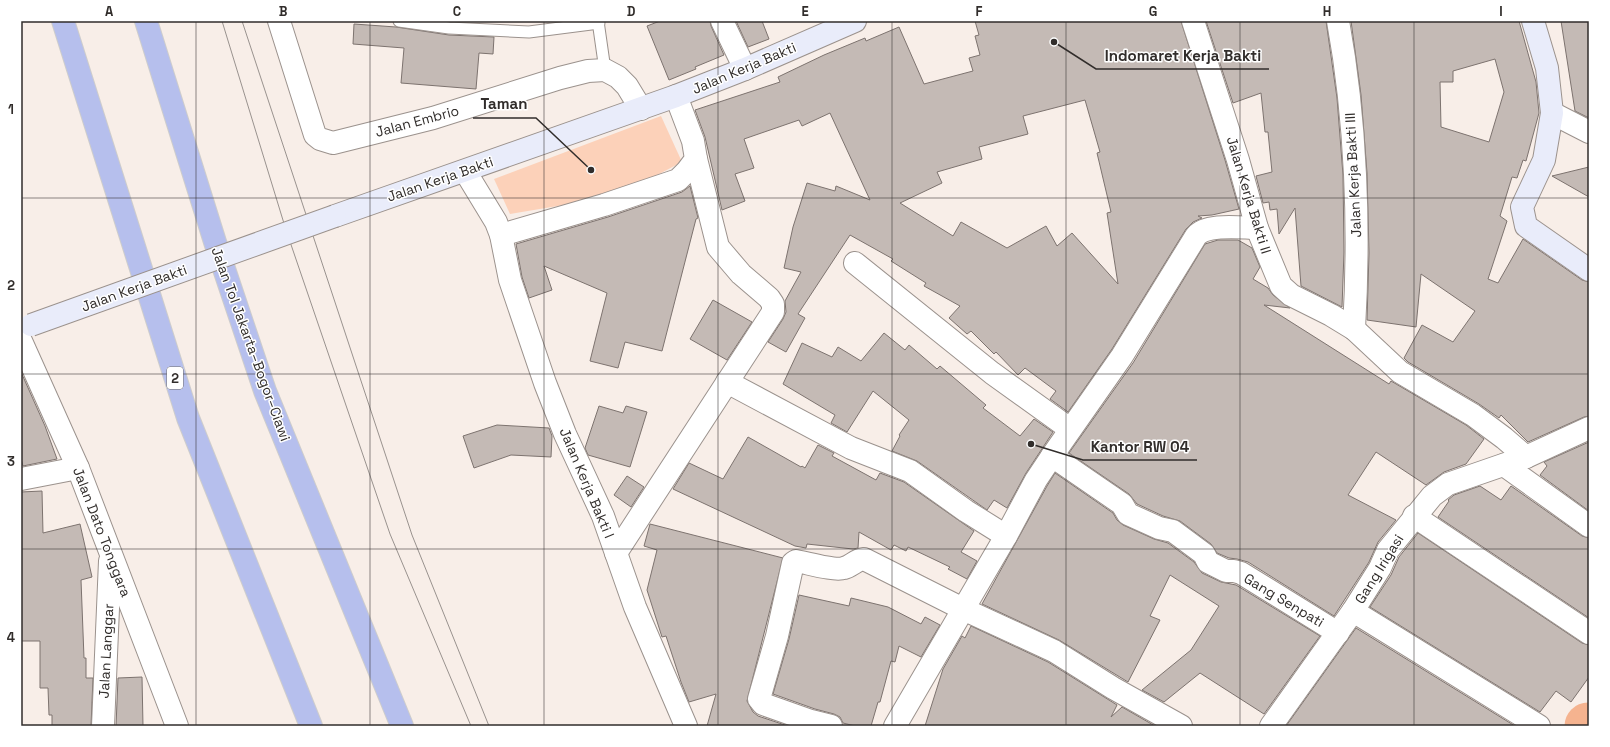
<svg xmlns="http://www.w3.org/2000/svg" width="1610" height="747" viewBox="0 0 1610 747" font-family="'Space Grotesk',sans-serif">
<style>
.green{fill:#fcd1b9}
.lines{fill:none;stroke-linecap:round;stroke-linejoin:round}
.river{stroke:#f5b38f;stroke-width:47}
.building{fill:#c4bab5;stroke:#7d736f;fill-rule:evenodd}
.lane-casing{stroke:#9b928d;stroke-width:13}
.street-casing{stroke:#9b928d;stroke-width:24}
.secondary-casing{stroke:#9b928d;stroke-width:24}
.highway-casing{stroke:#cecdcc;stroke-width:24}
.lane{stroke:#fff;stroke-width:11}
.street{stroke:#fff;stroke-width:22}
.secondary{stroke:#e9ecfa;stroke-width:22}
.highway{stroke:#b6bfed;stroke-width:22}
.tram{stroke:#99928e;stroke-width:1}
.secondary-bridge-casing{stroke:#9b928d;stroke-width:24;stroke-linecap:butt}
.secondary-bridge{stroke:#e9ecfa;stroke-width:22}
.grid{fill:none;stroke:#312d2b;stroke-width:1;stroke-opacity:0.55}
.labels{text-anchor:middle;stroke-width:3;stroke-linejoin:round;paint-order:stroke}
.shield{fill:#fff;stroke:#6f6c6b;stroke-width:1}
.shield-label{font-size:13px;font-weight:bold;fill:#312d2b}
.street-label{font-size:14px;fill:#312d2b;stroke:#fff}
.leader{fill:none;stroke:#312d2b;stroke-width:1.5}
.callout-dot{fill:#312d2b;stroke:#fff;stroke-width:1.5}
.callout-label{font-size:15px;text-anchor:middle;font-weight:bold;fill:#312d2b;stroke:#fff;stroke-width:3;stroke-linejoin:round;paint-order:stroke}
.neatline{fill:none;stroke:#312d2b;stroke-width:1.5}
.grid-label{font-size:13px;text-anchor:middle;font-weight:bold;fill:#312d2b}
</style>
<rect width="100%" height="100%" fill="#f8eee8"/>
<path class="green" d="M661 116 682 162 617 196 510 214 494 179Z"/>
<g class="lines">
<path class="river" d="M1588 726H1589"/>
</g>
<g class="building">
<path d="M660 21H710L711 26 724 55 695 67 696 69 669 80 647 26Z"/>
<path d="M736 21H762L769 39 748 47Z"/>
<path d="M975 21H1181L1225 160 1239 209 1212 215 1198 216 1202 218 1193 222 1186 229 1112 349 1068 412 1050 399 1056 391 1025 368 1018 375 996 352 994 354 971 331 967 334 949 318 960 306 924 286 926 283 891 261 893 259 850 235 798 314 805 318 786 352 768 342 783 319 786 312 785 301 801 272 784 268 793 227 807 183 835 191 836 186 870 200 830 113 802 126 799 120 744 139 754 168 735 174 745 201 722 210 705 137 695 110 780 82 778 77 824 55 865 38 866 41 899 27 924 84 973 71 969 58 980 55 975 36 979 35ZM1085 100 1100 152 1097 153 1111 212 1107 213 1118 284 1072 233 1057 246 1046 226 1007 248 961 222 953 236 900 203 942 183 937 172 982 159 979 147 1028 134 1023 116Z"/>
<path d="M1206 21H1326L1337 98 1343 175 1344 252 1342 307 1301 286 1295 208 1279 234 1277 209 1270 210 1269 202 1263 203 1256 176 1272 172 1268 132H1265L1261 93 1233 103Z"/>
<path d="M1351 21H1519L1536 82 1539 113 1526 161 1523 160 1517 178 1512 177 1500 216 1507 221 1488 279 1498 283 1523 239 1582 280 1589 282V416L1584 417 1528 442 1501 415 1499 418 1479 404 1408 362 1404 358 1422 325 1453 342 1475 311 1421 274 1416 327 1367 320 1369 253 1367 173 1361 95ZM1495 59 1504 92 1489 142 1441 127 1440 82H1453V71Z"/>
<path d="M1561 21H1589V118L1575 111Z"/>
<path d="M354 24 396 27 449 35 494 37 493 54 479 53 476 89 401 83 404 48 353 44Z"/>
<path d="M1589 167V197L1552 176Z"/>
<path d="M690 186 698 218 696 219 662 351 625 342 618 368 590 361 607 293 544 266 552 290 529 298 522 277 516 244 608 217 682 192Z"/>
<path d="M1218 240H1238L1252 248 1260 267 1253 279 1268 288 1273 295 1290 308 1264 305 1389 384 1391 381 1466 425 1484 439 1466 464 1444 472 1426 485 1376 452 1348 495 1396 520 1378 542 1369 562 1334 616 1248 562 1237 559 1229 558 1217 553 1211 544 1180 521 1163 516 1137 504 1129 494 1069 453 1133 363 1205 244Z"/>
<path d="M713 300 752 322 727 360 690 339Z"/>
<path d="M884 333 905 350 909 345 937 369 940 366 986 405 983 408 1020 436 1034 419 1053 432 1026 473 1007 508 994 500 987 510 917 461 892 451 900 436 899 435 909 420 873 391 847 432 831 423 835 415 783 384 802 343 832 357 838 347 861 361Z"/>
<path d="M21 372 45 426 57 459 23 466 21 459Z"/>
<path d="M599 406 623 413 626 406 647 412 630 467 588 455 585 448Z"/>
<path d="M497 425 549 428 552 436 551 457 511 455 474 468 463 436Z"/>
<path d="M748 437 801 467 802 466 805 468 818 445 834 453 832 456 876 480 880 473 904 482 974 531 961 552 977 561 967 579 948 569 950 567 908 547 906 551 894 545 891 550 859 532 858 548 853 549 807 544 806 548 795 546 673 489 689 463 723 479Z"/>
<path d="M1589 442V511L1540 475 1547 466 1544 462Z"/>
<path d="M1055 473 1113 513 1117 520 1123 525 1154 539 1168 543 1194 562 1202 573 1221 582 1236 585 1320 636 1264 714 1200 673 1164 702 1142 690 1191 650 1219 606 1170 575 1150 616 1160 620 1128 682 1059 640 982 604 1047 486Z"/>
<path d="M627 476 644 487 631 507 614 495Z"/>
<path d="M1480 486 1501 500 1511 486 1582 536 1589 538V618L1438 517 1449 501 1448 500 1454 495Z"/>
<path d="M42 491 43 533 80 524 92 577 81 580 84 658H86V678H93L91 726H52V715H49L48 688H40V641H21V492Z"/>
<path d="M650 524 783 558 747 701 753 712 758 716 788 726H707L716 694 689 702 681 682 666 636 662 637 647 590 657 550 644 546Z"/>
<path d="M1418 533 1582 643 1589 645V677L1571 702 1556 691 1540 712 1370 607 1391 575 1399 557Z"/>
<path d="M799 595 849 606 851 598 888 607 921 624 925 617 940 625 921 657 899 646 895 662 891 661 880 702H878L871 726H855L843 723 840 717 834 714 815 709 773 694 789 639Z"/>
<path d="M971 626 1048 662 1117 705 1111 717 1122 707 1155 726H925L943 669 962 636 965 638Z"/>
<path d="M1356 628 1515 726H1286Z"/>
<path d="M142 677 143 726H116L118 678Z"/>
</g>
<g class="lines">
<defs>
<g id="lane">
<path d="M399 21 449 28 529 32 599 23"/>
<path d="M598 21 605 70"/>
</g>
<g id="street">
<path d="M279 21 315 135 320 139 333 143 433 118 560 78 588 71 605 70 618 77 627 86 641 109"/>
<path d="M722 21 745 69"/>
<path d="M1193 21 1238 160 1257 228 1281 286 1291 295 1331 315 1354 329 1400 372 1473 415 1504 438 1526 457"/>
<path d="M1338 21C1356 119 1360 229 1354 329"/>
<path d="M1552 113 1589 132"/>
<path d="M465 171 496 222 501 235 510 280 545 383 565 434 603 516 635 607 686 726"/>
<path d="M501 235 604 205 678 180 687 171 696 159 693 141 676 96"/>
<path d="M855 263 992 373 1070 429"/>
<path d="M21 341 78 468 177 726"/>
<path d="M727 382 851 448 910 471 966 511 1006 536"/>
<path d="M1052 456 1122 504 1128 514 1159 528 1173 531 1204 554 1208 562 1226 571H1234L1241 573 1338 633"/>
<path d="M1504 465 1589 526"/>
<path d="M21 479 78 468"/>
<path d="M1414 516 1589 633"/>
<path d="M616 553 773 312V304L769 298 741 274 718 247 696 159"/>
<path d="M1353 611 1539 726"/>
<path d="M103 726 110 561"/>
<path d="M831 726 811 721 763 704 759 699 777 636 793 563 796 561C808 563 834 571 844 568 852 566 855 560 864 559L963 609 1054 651 1113 688 1181 726"/>
<path d="M895 726 1006 536 1036 480 1052 456 1122 356 1196 236C1207 223 1241 228 1257 228"/>
<path d="M1271 726 1353 611 1380 568 1388 550 1432 496 1448 484 1526 457 1589 428"/>
</g>
<g id="secondary">
<path d="M1533 21 1547 68 1552 113 1544 160 1522 207 1526 226 1589 270"/>
<path d="M335 216 676 96 745 69 855 21"/>
</g>
<g id="highway">
<path d="M63 21 188 418 311 726"/>
<path d="M146 21 215 242 265 391 402 726"/>
</g>
</defs>
<use href="#lane" class="lane-casing"/>
<use href="#street" class="street-casing"/>
<use href="#secondary" class="secondary-casing"/>
<use href="#highway" class="highway-casing"/>
<use href="#lane" class="lane"/>
<use href="#street" class="street"/>
<use href="#secondary" class="secondary"/>
<use href="#highway" class="highway"/>
<g class="tram">
<path d="M222 21 286 230 390 534 471 726"/>
<path d="M242 21 412 535 489 726"/>
</g>
<defs>
<path id="secondary-bridge" d="M31 325 335 216"/>
</defs>
<use href="#secondary-bridge" class="secondary-bridge-casing"/>
<use href="#secondary-bridge" class="secondary-bridge"/>
</g>
<path class="grid" d="M196 21V726M370 21V726M544 21V726M718 21V726M892 21V726M1066 21V726M1240 21V726M1414 21V726M21 198H1589M21 374H1589M21 549H1589"/>
<g class="labels">
<rect class="shield" x="167" y="367" width="16" height="22" rx="3"/>
<g class="shield-label">
<text x="175" y="383">2</text>
</g>
<g class="street-label">
<text transform="translate(744 68) rotate(-23)" y="5">Jalan Kerja Bakti</text>
<text transform="translate(417 121) rotate(-15)" y="5">Jalan Embrio</text>
<text transform="translate(1353 175) rotate(-93)" y="5">Jalan Kerja Bakti III</text>
<text transform="translate(440 179) rotate(-19)" y="5">Jalan Kerja Bakti</text>
<text transform="translate(1249 195) rotate(73)" y="5">Jalan Kerja Bakti II</text>
<text transform="translate(134 288) rotate(-20)" y="5">Jalan Kerja Bakti</text>
<text transform="translate(251 344) rotate(70)" y="5">Jalan Tol Jakarta–Bogor–Ciawi</text>
<text transform="translate(587 483) rotate(67)" y="5">Jalan Kerja Bakti I</text>
<text transform="translate(102 532) rotate(69)" y="5">Jalan Dato Tonggara</text>
<text transform="translate(1379 569) rotate(-58)" y="5">Gang Irigasi</text>
<text transform="translate(1284 600) rotate(31)" y="5">Gang Senpati</text>
<text transform="translate(106 651) rotate(-87)" y="5">Jalan Langgar</text>
</g>
</g>
<path class="leader" d="M1054 42L1096 69H1269M591 170L536 118H473M1031 444L1083 460H1197"/>
<g class="callout-dot">
<circle cx="1054" cy="42" r="4"/>
<circle cx="591" cy="170" r="4"/>
<circle cx="1031" cy="444" r="4"/>
</g>
<g class="callout-label">
<text x="1183" y="61">Indomaret Kerja Bakti</text>
<text x="504" y="109">Taman</text>
<text x="1140" y="452">Kantor RW 04</text>
</g>
<rect width="1610" height="747" fill="none" stroke="#ffffff" stroke-width="44"/>
<rect x="22" y="22" width="1566" height="703" class="neatline"/>
<g class="grid-label">
<text x="109" y="16">A</text>
<text x="283" y="16">B</text>
<text x="457" y="16">C</text>
<text x="631" y="16">D</text>
<text x="805" y="16">E</text>
<text x="979" y="16">F</text>
<text x="1153" y="16">G</text>
<text x="1327" y="16">H</text>
<text x="1501" y="16">I</text>
<text x="11" y="114">1</text>
<text x="11" y="290">2</text>
<text x="11" y="466">3</text>
<text x="11" y="642">4</text>
</g>
</svg>
